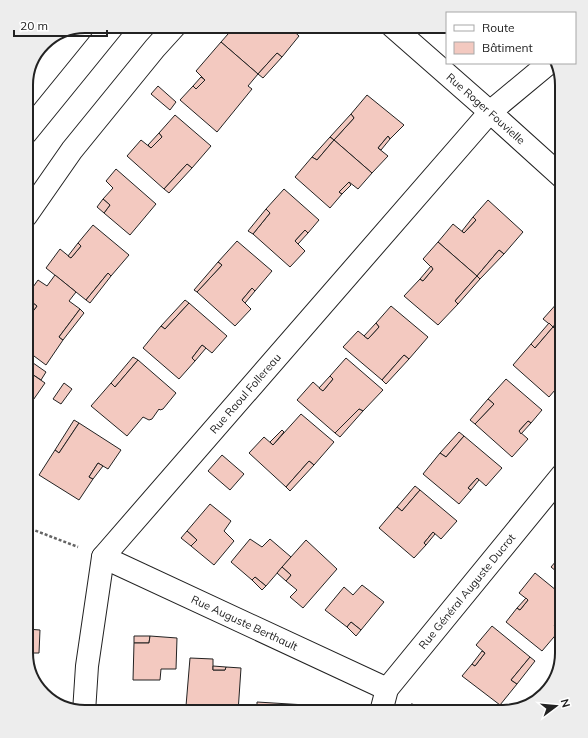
<svg xmlns="http://www.w3.org/2000/svg" width="588" height="738" viewBox="0 0 588 738" font-family="Mulish,sans-serif">
<style>
.building{fill:#f3c9c0;stroke:#222}
.lines{fill:none;stroke-linecap:round;stroke-linejoin:round}
.minor-casing{stroke:#222;stroke-width:24}
.path{stroke:#646464;stroke-width:2.5;stroke-dasharray:3 2;stroke-linecap:butt}
.minor{stroke:#fff;stroke-width:22}
.labels{text-anchor:middle;stroke-width:3;stroke-linejoin:round;paint-order:stroke}
.street-label{font-size:11px;fill:#222;stroke:#fff}
.rim{fill:none;stroke:#222;stroke-width:2}
</style>
<rect width="100%" height="100%" fill="#fff"/>
<g class="building">
<path d="M235 26H237L245 32 251 26H288L299 36 282 57 277 53 258 74 221 42Z"/>
<path d="M221 42 258 74 248 86 252 89 217 132 180 100 193 86 196 89 205 80 196 71Z"/>
<path d="M277 53 282 57 263 78 258 74Z"/>
<path d="M201 77 205 80 196 89 193 86Z"/>
<path d="M158 86 176 102 170 110 151 94Z"/>
<path d="M367 95 404 125 390 139 388 136 378 148 388 156 372 173 334 140 354 118 351 114Z"/>
<path d="M351 114 354 118 334 140 330 137Z"/>
<path d="M175 115 211 146 192 168 187 164 164 189 127 156 141 140 151 148 162 137 159 133Z"/>
<path d="M159 133 162 137 151 148 148 145Z"/>
<path d="M388 136 390 139 381 150 378 148Z"/>
<path d="M330 137 334 140 317 160 312 157Z"/>
<path d="M334 140 372 173 358 189 349 182 339 192 342 194 330 208 295 177 312 157 317 160Z"/>
<path d="M187 164 192 168 169 193 164 189Z"/>
<path d="M116 169 156 204 130 235 104 213 110 205 103 199 113 188 106 181Z"/>
<path d="M349 182 351 185 342 194 339 192Z"/>
<path d="M284 189 319 220 308 233 305 230 295 241 305 251 290 267 253 234 270 213 266 209Z"/>
<path d="M103 199 110 205 104 213 97 207Z"/>
<path d="M488 200 523 232 504 254 499 250 477 276 438 242 453 224 464 233 476 220 473 217Z"/>
<path d="M266 209 270 213 253 234 248 231Z"/>
<path d="M473 217 476 220 464 233 462 231Z"/>
<path d="M93 225 129 255 111 276 108 273 86 300 46 268 60 249 71 258 81 246 78 243Z"/>
<path d="M305 230 308 233 298 244 295 241Z"/>
<path d="M237 241 272 271 255 291 252 288 242 300 251 309 235 326 197 292 222 265 218 262Z"/>
<path d="M438 242 477 276 455 301 458 304 438 325 404 296 420 279 423 281 433 269 423 259Z"/>
<path d="M78 243 81 246 71 258 68 256Z"/>
<path d="M499 250 504 254 480 279 477 276Z"/>
<path d="M218 262 222 265 197 292 194 290Z"/>
<path d="M431 266 433 269 423 281 420 279Z"/>
<path d="M108 273 111 276 90 303 86 300Z"/>
<path d="M55 275 76 292 69 301 80 309 59 337 63 340 46 365 26 350V318L27 319 37 306 26 298V297L38 280 47 286Z"/>
<path d="M477 276 480 279 458 304 455 301Z"/>
<path d="M252 288 255 291 245 303 242 300Z"/>
<path d="M562 299V316L553 327 543 319 559 301Z"/>
<path d="M185 300 189 303 165 329 161 326Z"/>
<path d="M33 303 37 306 27 319 26 318V311Z"/>
<path d="M189 303 227 336 212 353 202 345 192 358 195 361 179 379 143 348 161 326 165 329Z"/>
<path d="M391 306 428 337 409 359 404 355 382 380 343 347 358 331 368 339 379 327 376 323Z"/>
<path d="M80 309 84 313 63 340 59 337Z"/>
<path d="M562 316V335L553 327Z"/>
<path d="M376 323 379 327 368 339 364 336Z"/>
<path d="M549 323 553 327 535 348 531 344Z"/>
<path d="M553 327 562 335V375L558 380 561 383 549 397 513 365 531 344 535 348Z"/>
<path d="M202 345 206 348 195 361 192 358Z"/>
<path d="M404 355 409 359 386 384 382 380Z"/>
<path d="M133 357 138 360 115 387 111 383Z"/>
<path d="M26 358 46 372 41 380 26 370Z"/>
<path d="M346 358 383 390 363 411 359 409 335 433 297 400 313 382 323 391 333 379 330 376Z"/>
<path d="M138 360 176 393 163 409 160 410 159 409 152 419 149 420 143 417 127 436 91 406 111 383 115 387Z"/>
<path d="M26 370 45 383 29 406 26 404Z"/>
<path d="M330 376 333 379 323 391 319 388Z"/>
<path d="M506 379 542 410 531 423 528 421 519 431 528 439 512 457 475 424 494 404 488 399Z"/>
<path d="M64 383 72 389 61 404 53 399Z"/>
<path d="M488 399 494 404 475 424 470 420Z"/>
<path d="M359 409 363 411 340 437 335 433Z"/>
<path d="M301 414 334 442 314 465 309 461 286 487 249 453 264 437 273 445Z"/>
<path d="M74 420 79 423 59 453 55 450Z"/>
<path d="M528 421 531 423 521 434 519 431Z"/>
<path d="M79 423 121 450 108 469 98 463 89 477 93 479 79 500 39 475 55 450 59 453Z"/>
<path d="M282 430 284 432 273 445 270 442Z"/>
<path d="M459 432 464 436 446 457 440 453Z"/>
<path d="M464 436 502 468 486 486 477 478 468 488 471 490 459 504 423 474 440 453 446 457Z"/>
<path d="M222 455 244 474 230 490 208 471Z"/>
<path d="M309 461 314 465 290 491 286 487Z"/>
<path d="M98 463 103 466 93 479 89 477Z"/>
<path d="M477 478 479 480 471 490 468 488Z"/>
<path d="M415 486 420 490 402 511 397 507Z"/>
<path d="M420 490 457 521 441 539 433 532 424 543 426 545 414 558 379 528 397 507 402 511Z"/>
<path d="M210 504 231 521 224 531 234 541 214 565 191 546 197 540 187 531Z"/>
<path d="M187 531 197 540 191 546 181 538Z"/>
<path d="M433 532 435 534 426 545 424 543Z"/>
<path d="M250 539 262 547 270 539 291 557 266 586 255 577 252 580 231 562Z"/>
<path d="M306 540 337 569 303 608 290 597 297 590 286 581 291 575 282 567Z"/>
<path d="M562 554V576L551 567Z"/>
<path d="M282 567 291 575 286 581 277 573Z"/>
<path d="M535 573 562 595V617L554 626 559 631 542 651 506 622 517 608 520 610 528 600 519 593Z"/>
<path d="M255 577 266 586 262 590 252 580Z"/>
<path d="M362 585 384 602 361 630 351 622 347 627 325 610 344 587 353 595Z"/>
<path d="M26 590H32V613H27V629L40 630 39 653H26Z"/>
<path d="M526 598 528 600 520 610 517 608Z"/>
<path d="M27 613H32L31 629H27Z"/>
<path d="M562 617V628L559 631 554 626Z"/>
<path d="M351 622 361 630 356 636 347 627Z"/>
<path d="M492 626 530 657 511 680 517 684 500 705 462 676 472 664 475 666 485 653 476 645Z"/>
<path d="M134 636H150L149 643H134Z"/>
<path d="M150 636 177 638 176 669H161L160 680H133L134 643H149Z"/>
<path d="M482 651 485 653 475 666 472 664Z"/>
<path d="M530 657 535 661 517 684 511 680Z"/>
<path d="M190 658 213 659V670H225L226 667 241 668 238 712H214V708L186 706Z"/>
<path d="M213 666 226 667 225 670H213Z"/>
<path d="M257 702 306 705 305 712H257Z"/>
<path d="M186 706 214 708V712H186Z"/>
</g>
<g class="lines">
<defs>
<g id="minor">
<path id="s1" d="M392 26 490 112 562 177"/>
<path d="M26 133 113 26"/>
<path d="M26 216 72 150 155 48 175 26"/>
<path id="s2" d="M103 557 387 689"/>
<path id="s3" d="M84 712 87 666 103 557 490 112 549 63"/>
<path id="s4" d="M381 712 387 689 562 475"/>
</g>
</defs>
<use href="#minor" class="minor-casing"/>
<g class="path">
<path d="M26 527 78 547"/>
<path d="M411 704 424 712"/>
</g>
<use href="#minor" class="minor"/>
</g>
<g class="labels">
<g class="street-label">
<text dy="4" stroke="none"><textPath href="#s1" startOffset="125">Rue Roger Fouvielle</textPath></text>
<text dy="4" stroke="none"><textPath href="#s3" startOffset="373">Rue Raoul Follereau</textPath></text>
<text dy="4" stroke="none"><textPath href="#s4" startOffset="150">Rue Général Auguste Ducrot</textPath></text>
<text dy="4" stroke="none"><textPath href="#s2" startOffset="156">Rue Auguste Berthault</textPath></text>
</g>
</g>
<path d="M0 0H588V738H0ZM85 33H503A52 52 0 0 1 555 85V653A52 52 0 0 1 503 705H85A52 52 0 0 1 33 653V85A52 52 0 0 1 85 33Z" fill="#ededed" fill-rule="evenodd"/>
<path class="rim" d="M85 33H503A52 52 0 0 1 555 85V653A52 52 0 0 1 503 705H85A52 52 0 0 1 33 653V85A52 52 0 0 1 85 33Z"/>
<rect x="446" y="12" width="130" height="52" fill="#ffffff" stroke="#a7a7a7"/>
<rect x="454" y="25" width="20" height="6" fill="#ffffff" stroke="#a7a7a7"/>
<text x="482" y="32" font-size="12" fill="#222222">Route</text>
<rect x="454" y="42" width="20" height="12" fill="#f3c9c0" stroke="#a7a7a7"/>
<text x="482" y="52" font-size="12" fill="#222222">Bâtiment</text>
<g transform="translate(556 706) rotate(74)" stroke="#ffffff" stroke-width="3" paint-order="stroke">
<path d="M0-3L7 15L0 10L-7 15Z" fill="#222222"/>
<text y="-6" font-size="11" font-weight="bold" text-anchor="middle" fill="#222222">N</text>
</g>
<path d="M14 30v6h93v-6" fill="none" stroke="#222222" stroke-width="2"/>
<text x="20" y="30" font-size="12" fill="#222222" stroke="#ffffff" stroke-width="3" paint-order="stroke">20 m</text>
</svg>
